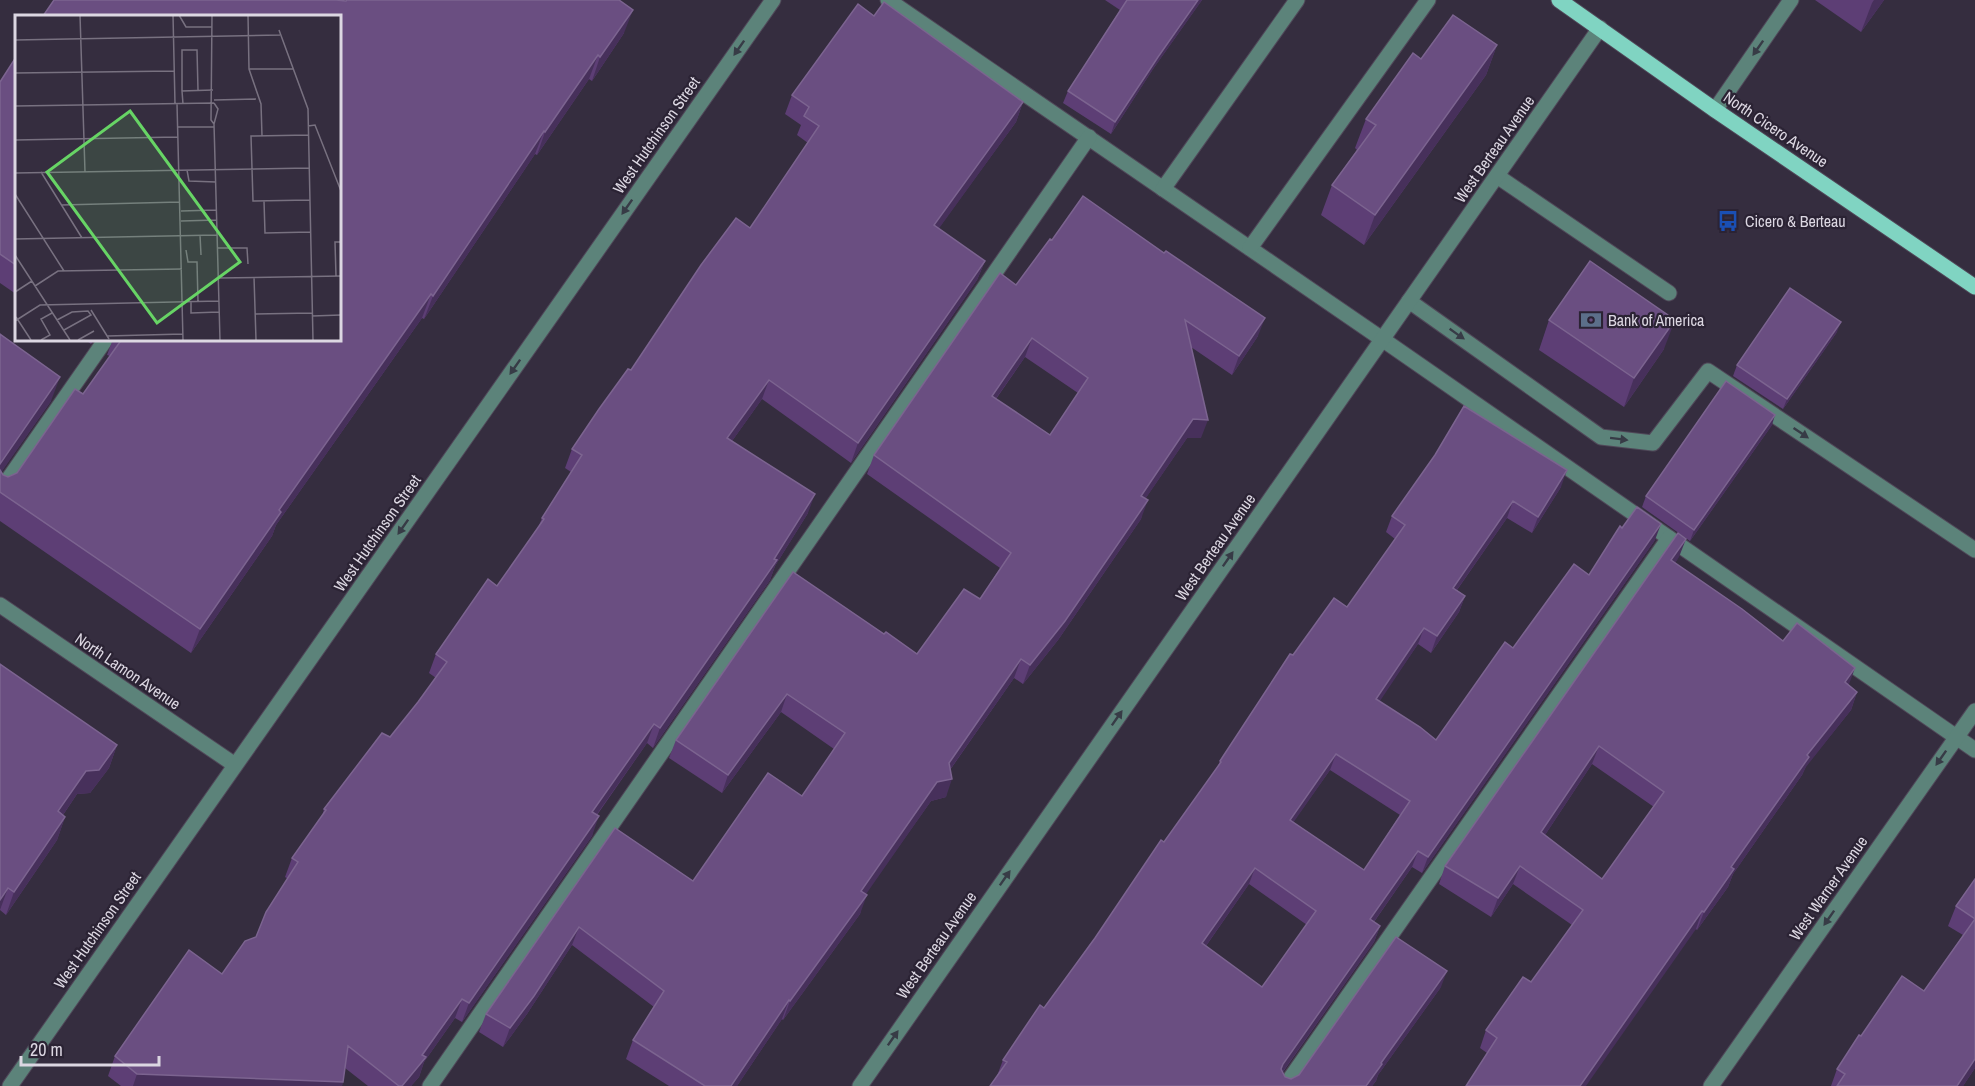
<svg xmlns="http://www.w3.org/2000/svg" width="1975" height="1086" viewBox="0 0 1975 1086" font-family="'Archivo Narrow',sans-serif">
<style>
.lines{fill:none;stroke-linecap:round;stroke-linejoin:round}
.minor-casing{stroke:#504859;stroke-width:17}
.major-casing{stroke:#504859;stroke-width:17}
.minor{stroke:#5c837a;stroke-width:15}
.major{stroke:#80d4c2;stroke-width:15}
.wall{fill:#5d3e75;fill-rule:evenodd}
.shaded-wall{fill:#47305b}
.building{fill:#6a4e81;stroke:#7c6490;stroke-width:1.5;fill-rule:evenodd}
.oneway{fill:#373b46}
.labels{text-anchor:middle;stroke-width:4.5;stroke-linejoin:round;paint-order:stroke}
.street-label{font-size:16px;fill:#dcd7e2;stroke:#2b2334}
.poi-label{font-size:16px;fill:#dcd7e2;stroke:#2b2334;text-anchor:start}
.inset-road{fill:none;stroke:#787180;stroke-width:1.5}
.view{fill:#67d465;fill-opacity:0.15;stroke:#67d465;stroke-width:3}
.inset-edge{fill:none;stroke:#dcd7e2;stroke-width:3}
</style>
<rect width="100%" height="100%" fill="#352d3f"/>
<g class="lines">
<defs>
<g id="minor">
<path d="M888 0 1382 339 1975 750"/>
<path d="M1715 110 1791 0"/>
<path d="M1497 176 1669 293"/>
<path d="M1163 189 1297 0"/>
<path d="M1250 248 1428 0"/>
<path d="M1409 301 1601 437 1653 443 1708 371 1975 550"/>
<path d="M0 491 106 339"/>
<path d="M0 605 235 765"/>
<path d="M10 1086 773 0"/>
<path d="M430 1086 1089 137"/>
<path d="M860 1086 1600 28"/>
<path d="M1285 1086 1669 538"/>
<path d="M1711 1086 1975 711"/>
</g>
<path id="major" d="M1559 0 1715 110 1975 287"/>
</defs>
<use href="#minor" class="minor-casing"/>
<use href="#major" class="major-casing"/>
<use href="#minor" class="minor"/>
<use href="#major" class="major"/>
</g>
<g class="wall">
<path d="M1105 0H1202L1153 69 1111 134 1063 103 1068 91 1120 10Z"/>
<path d="M1815 0H1884L1861 32Z"/>
<path d="M337 1 624 33 592 81 589 79 537 155 535 154 424 319 422 318 276 525 272 536 191 653 0 521V334L51 401 1 472 3 475 8 477 17 473 83 394 110 356 107 355 113 339H339V16Z"/>
<path d="M874 16 1023 102 1016 122 938 229 985 261 977 280 851 463 762 399 732 441 808 513 775 566 770 580 653 748 647 743 597 815 592 836 462 1022 455 1018 424 1062 419 1077 411 1086H368L345 1068 342 1086H121L108 1076 115 1056 222 974 256 937 288 879 285 877 292 858 322 817 324 809 390 737 418 702 436 678 429 673 436 654 497 586 538 528 542 518 571 472 565 468 572 449 631 370 750 228 808 143 797 135 801 125 785 114 792 95Z"/>
<path d="M1497 45 1486 75 1364 245 1321 215 1332 185 1357 150 1355 148 1366 119 1421 59Z"/>
<path d="M16 57V294L0 283V82Z"/>
<path d="M1016 285 1258 336 1232 375 1191 347 1201 438H1187L1145 499 1141 519 1058 640 1023 684 1014 678 950 770 946 797 931 801 865 894 860 914 783 1020 782 1019 737 1086H669L626 1059 633 1040 654 1007 572 945 527 1014 503 1047 479 1032 486 1014 615 828 693 881 802 796 834 749 781 712 722 793 669 758 676 740 884 634 917 654 980 599 1000 568 867 474 874 455ZM1025 357 1078 393 1050 435 996 399Z"/>
<path d="M1549 320 1664 349 1624 407 1539 350Z"/>
<path d="M1837 332 1783 409 1733 376 1737 365Z"/>
<path d="M84 339H95L91 344Z"/>
<path d="M1772 425 1690 541 1642 507 1646 496Z"/>
<path d="M1561 487 1532 533 1507 518 1457 590 1465 596 1459 612 1431 653 1418 644 1379 701 1436 740 1513 648 1589 575 1655 540 1422 873 1412 867 1374 922 1380 926 1374 942 1283 1072 1285 1077 1291 1079 1299 1075 1441 987 1378 1075 1376 1081 1372 1086H990L997 1076 1003 1060 1044 1008 1164 842 1218 766 1220 761 1293 655 1347 607 1395 539 1386 532 1392 516ZM1330 770 1400 815 1364 870 1293 822ZM1249 884 1307 925 1262 987 1206 946Z"/>
<path d="M1679 557 1675 563 1783 641 1849 685 1857 692 1851 710 1806 766 1802 775 1733 874 1728 887 1697 930 1696 929 1487 1053 1480 1048 1486 1030 1531 982 1572 925 1513 884 1491 917 1439 884 1445 866ZM1592 764 1654 807 1602 879 1545 835Z"/>
<path d="M0 664 117 745 109 768 90 793 77 794 63 815 65 817 57 840 6 915 0 910Z"/>
<path d="M1975 879V1068L1963 1086H1831L1837 1069 1861 1036 1924 991 1963 935 1948 926 1956 906Z"/>
</g>
<g class="shaded-wall">
<path d="M1198 0H1202L1153 69 1111 134 1115 122 1158 57Z"/>
<path d="M1874 0H1884L1861 32 1872 3Z"/>
<path d="M633 10 624 33 592 81 600 57Z"/>
<path d="M1497 45 1486 75 1364 245 1375 215Z"/>
<path d="M598 55 589 79 537 155 545 132Z"/>
<path d="M1023 102 1016 122 927 245 934 225Z"/>
<path d="M544 131 535 154 424 319 433 296Z"/>
<path d="M985 261 977 280 851 463 858 443Z"/>
<path d="M431 294 422 318 276 525 272 536 191 653 200 629 279 510Z"/>
<path d="M1265 318 1258 336 1232 375 1239 356Z"/>
<path d="M1675 320 1664 349 1624 407 1634 378Z"/>
<path d="M1841 322 1837 332 1783 409 1787 399Z"/>
<path d="M1032 338 1025 357 985 414 992 396Z"/>
<path d="M60 377 51 401 0 474V463Z"/>
<path d="M769 380 762 399 720 458 727 438Z"/>
<path d="M1775 415 1772 425 1690 541 1694 530Z"/>
<path d="M1193 419 1208 420 1201 438H1187L1135 514 1141 496Z"/>
<path d="M1567 470 1561 487 1532 533 1538 517Z"/>
<path d="M815 494 808 513 775 566 770 580 653 748 660 728 774 559Z"/>
<path d="M1148 500 1141 519 1058 640 1023 684 1030 665Z"/>
<path d="M1513 501 1507 518 1447 604 1453 588Z"/>
<path d="M1661 524 1655 540 1422 873 1428 857Z"/>
<path d="M1686 539 1679 557 1664 578 1671 560Z"/>
<path d="M1465 596 1459 612 1431 653 1437 636Z"/>
<path d="M1424 628 1418 644 1370 716 1376 699Z"/>
<path d="M1021 659 1014 678 942 781 952 779 946 797 931 801 855 910 861 891 949 763Z"/>
<path d="M1855 668 1848 687 1845 682Z"/>
<path d="M1857 692 1851 710 1806 767 1802 775 1733 874 1728 887 1697 930 1704 912 1731 867 1807 755Z"/>
<path d="M787 694 781 712 722 793 728 775Z"/>
<path d="M654 724 647 743 585 831 592 812Z"/>
<path d="M117 745 109 768 90 793 77 794 50 834 58 811 86 771Z"/>
<path d="M1599 746 1592 764 1535 850 1541 832Z"/>
<path d="M1336 754 1330 770 1284 836 1290 820Z"/>
<path d="M599 816 592 836 462 1022 469 1003Z"/>
<path d="M65 817 57 840 6 915 14 892Z"/>
<path d="M1418 851 1412 867 1364 936 1370 919Z"/>
<path d="M1520 866 1513 884 1491 917 1498 898Z"/>
<path d="M1255 868 1249 884 1196 960 1202 943Z"/>
<path d="M8 888 0 910V900Z"/>
<path d="M867 895 860 914 783 1020 790 1001Z"/>
<path d="M1702 911 1696 929 1586 1086H1580Z"/>
<path d="M1380 926 1374 942 1277 1080 1283 1064Z"/>
<path d="M579 927 572 945 527 1014 503 1047 510 1028Z"/>
<path d="M1447 971 1441 987 1378 1075 1376 1081 1372 1086H1366L1381 1063Z"/>
<path d="M462 999 455 1018 424 1062 419 1077 411 1086H402Z"/>
<path d="M789 1000 782 1019 737 1086H731Z"/>
<path d="M1975 1059V1068L1963 1086H1957Z"/>
<path d="M137 1074 343 1082 342 1086H133Z"/>
</g>
<g class="building">
<path d="M54 0H336L346 1 347 0H619L633 10 600 57 598 55 545 132 544 131 433 296 431 294 279 510 281 512 200 629 0 492V470L3 475 8 477 17 473 75 389 83 394 122 339H339V16H43Z"/>
<path d="M1127 0H1198L1158 57 1115 122 1068 91Z"/>
<path d="M884 2 1023 102 934 225 985 261 858 443 769 380 727 438 815 494 774 559 777 560 660 728 654 724 592 812 599 816 469 1003 462 999 422 1055 426 1057 402 1086H399L348 1046 343 1082 137 1074 115 1056 189 950 222 974 245 941 256 937 266 912 298 862 292 858 326 810 324 809 382 733 390 737 418 702 447 662 436 654 488 579 497 586 544 519 542 518 582 455 572 449 599 409 628 369 631 370 701 265 736 218 750 228 819 126 804 116 809 107 792 95 858 4 874 16Z"/>
<path d="M1453 15 1497 45 1375 215 1332 185 1376 125 1366 119 1413 53 1421 59Z"/>
<path d="M16 57V265L0 254V82Z"/>
<path d="M1083 196 1164 253 1166 251 1265 318 1239 356 1185 320 1208 420 1193 419 1141 496 1148 500 1065 621 1030 665 1021 659 949 763 952 779 937 782 861 891 867 895 790 1001 789 1000 731 1086H705L633 1040 664 991 579 927 534 996 510 1028 486 1014 615 828 693 881 768 773 802 796 845 733 787 694 728 775 676 740 793 572 884 634 886 632 917 654 964 589 980 599 1011 553 874 455 1000 273 1016 285 1050 239 1052 240ZM1032 338 1088 378 1050 435 992 396Z"/>
<path d="M1590 261 1675 320 1634 378 1549 320Z"/>
<path d="M1790 288 1841 322 1787 399 1737 365Z"/>
<path d="M0 334 60 377 0 464Z"/>
<path d="M1726 381 1775 415 1694 530 1646 496Z"/>
<path d="M1464 406 1567 470 1538 517 1513 501 1453 588 1465 596 1437 636 1424 628 1376 699 1420 727 1436 740 1505 642 1513 648 1574 564 1589 575 1620 526 1622 528 1637 507 1661 524 1428 857 1418 851 1370 919 1380 926 1283 1064 1281 1069 1285 1077 1291 1079 1299 1075 1396 937 1447 971 1381 1063 1382 1064 1366 1086H990L1007 1062 1003 1060 1040 1005 1044 1008 1095 938 1161 840 1164 842 1221 762 1220 761 1290 654 1293 655 1334 598 1347 607 1405 525 1392 516 1435 455ZM1336 754 1410 801 1364 870 1290 820ZM1255 868 1316 911 1262 987 1202 943Z"/>
<path d="M1678 533 1686 539 1671 560 1742 609 1783 641 1797 623 1855 668 1845 682 1857 692 1807 755 1809 757 1731 867 1734 869 1704 912 1702 911 1580 1086H1466L1497 1038 1486 1030 1523 977 1531 982 1583 910 1520 866 1498 898 1445 866ZM1599 746 1664 792 1602 879 1541 832Z"/>
<path d="M0 664 117 745 99 770 86 771 58 811 65 817 14 892 8 888 0 900Z"/>
<path d="M1975 879V1059L1957 1086H1837L1845 1074 1837 1069 1859 1035 1861 1036 1902 976 1924 991 1975 919 1956 906Z"/>
</g>
<defs><path id="oneway-solid" d="M-6-.8H1V-3.2L6.5 0L1 3.2V.8H-6Z" transform="scale(1.5)"/></defs>
<g class="oneway">
<use href="#oneway-solid" transform="translate(739 48) rotate(125)"/>
<use href="#oneway-solid" transform="translate(1758 48) rotate(125)"/>
<use href="#oneway-solid" transform="translate(627 207) rotate(125)"/>
<use href="#oneway-solid" transform="translate(1457 334) rotate(35)"/>
<use href="#oneway-solid" transform="translate(515 367) rotate(125)"/>
<use href="#oneway-solid" transform="translate(1801 433) rotate(34)"/>
<use href="#oneway-solid" transform="translate(1619 439) rotate(7)"/>
<use href="#oneway-solid" transform="translate(403 527) rotate(125)"/>
<use href="#oneway-solid" transform="translate(1228 559) rotate(-55)"/>
<use href="#oneway-solid" transform="translate(1117 718) rotate(-55)"/>
<use href="#oneway-solid" transform="translate(1941 758) rotate(125)"/>
<use href="#oneway-solid" transform="translate(1005 878) rotate(-55)"/>
<use href="#oneway-solid" transform="translate(1829 918) rotate(125)"/>
<use href="#oneway-solid" transform="translate(893 1038) rotate(-55)"/>
</g>
<defs>
<symbol id="bus-bare" viewBox="-9 -9 18 18"><path d="M-5-6H5V4H4V6H2V4H-2V6H-4V4H-5ZM-3.5-4V0h7V-4ZM-3.5 1.2v1.5H-2V1.2ZM2 1.2v1.5H3.5V1.2Z" fill="#1a4fb4" stroke="#2b2334" stroke-width="2.5" paint-order="stroke"/></symbol>
<symbol id="bank-bare" viewBox="-9 -9 18 18"><path d="M-6-4H6V4H-6ZM0-2.3a2.3 2.3 0 1 0 0 4.6a2.3 2.3 0 1 0 0-4.6Z" fill="#5c6f8a" stroke="#2b2334" stroke-width="2.5" paint-order="stroke"/></symbol>
</defs>
<g fill-rule="evenodd">
<use href="#bus-bare" x="1713" y="206" width="30" height="30"/>
<use href="#bank-bare" x="1576" y="305" width="30" height="30"/>
</g>
<g class="labels">
<g class="street-label">
<text transform="translate(1776 129) rotate(34)" y="6">North Cicero Avenue</text>
<text transform="translate(656 135) rotate(-55)" y="6">West Hutchinson Street</text>
<text transform="translate(1494 149) rotate(-55)" y="6">West Berteau Avenue</text>
<text transform="translate(377 533) rotate(-55)" y="6">West Hutchinson Street</text>
<text transform="translate(1215 547) rotate(-55)" y="6">West Berteau Avenue</text>
<text transform="translate(128 671) rotate(34)" y="6">North Lamon Avenue</text>
<text transform="translate(1828 888) rotate(-55)" y="6">West Warner Avenue</text>
<text transform="translate(97 930) rotate(-55)" y="6">West Hutchinson Street</text>
<text transform="translate(936 945) rotate(-55)" y="6">West Berteau Avenue</text>
</g>
<g class="poi-label">
<text x="1745" y="227">Cicero &amp; Berteau</text>
<text x="1608" y="326">Bank of America</text>
</g>
</g>
<g transform="translate(15 15)">
<rect width="326" height="326" fill="#352d3f"/>
<path class="inset-road" d="M65 0 70 157M158 0 160 89M164 0 171 12H197M197 0 196 105 199 109 205 325M233 0 234 54 246 89 247 121M264 15 293 94 298 325M0 25 265 20M234 54H278M0 58 159 56M167 76V35H182L183 75M199 85 241 84M199 88 203 94 199 109M162 89 168 325M168 89 167 76 198 75M0 91 199 88M293 111 300 110 326 176M163 112H199M294 120 236 121 238 186 295 185M0 125 163 122M172 155 174 166 201 167M26 157 67 223M0 158 294 153M0 179 49 256M249 186 250 218 296 217M46 190 165 187M166 196 201 195M166 206 202 205M185 220 186 240M0 224 202 220M202 233H232L233 249M171 235 173 247H182L183 287M0 240 55 325M321 261 320 227H326M239 262 241 325M203 263 326 261M20 271 43 256 167 254M0 277 17 266M176 287V298L204 297M76 295 94 324M240 299 297 298M297 301 326 300M1 302 16 325M42 305 57 297 73 296 76 300 49 315M0 306 25 290 204 286M92 321 168 319M26 325 35 320 26 304 37 298M63 325 79 316"/>
<path class="view" d="M115 96 225 247 142 308 32 157Z"/>
<rect width="326" height="326" class="inset-edge"/>
</g>
<path d="M21 1056v9h138v-9" fill="none" stroke="#dcd7e2" stroke-width="3"/>
<text x="30" y="1056" font-size="18" fill="#dcd7e2" stroke="#2b2334" stroke-width="4.5" paint-order="stroke">20 m</text>
</svg>
